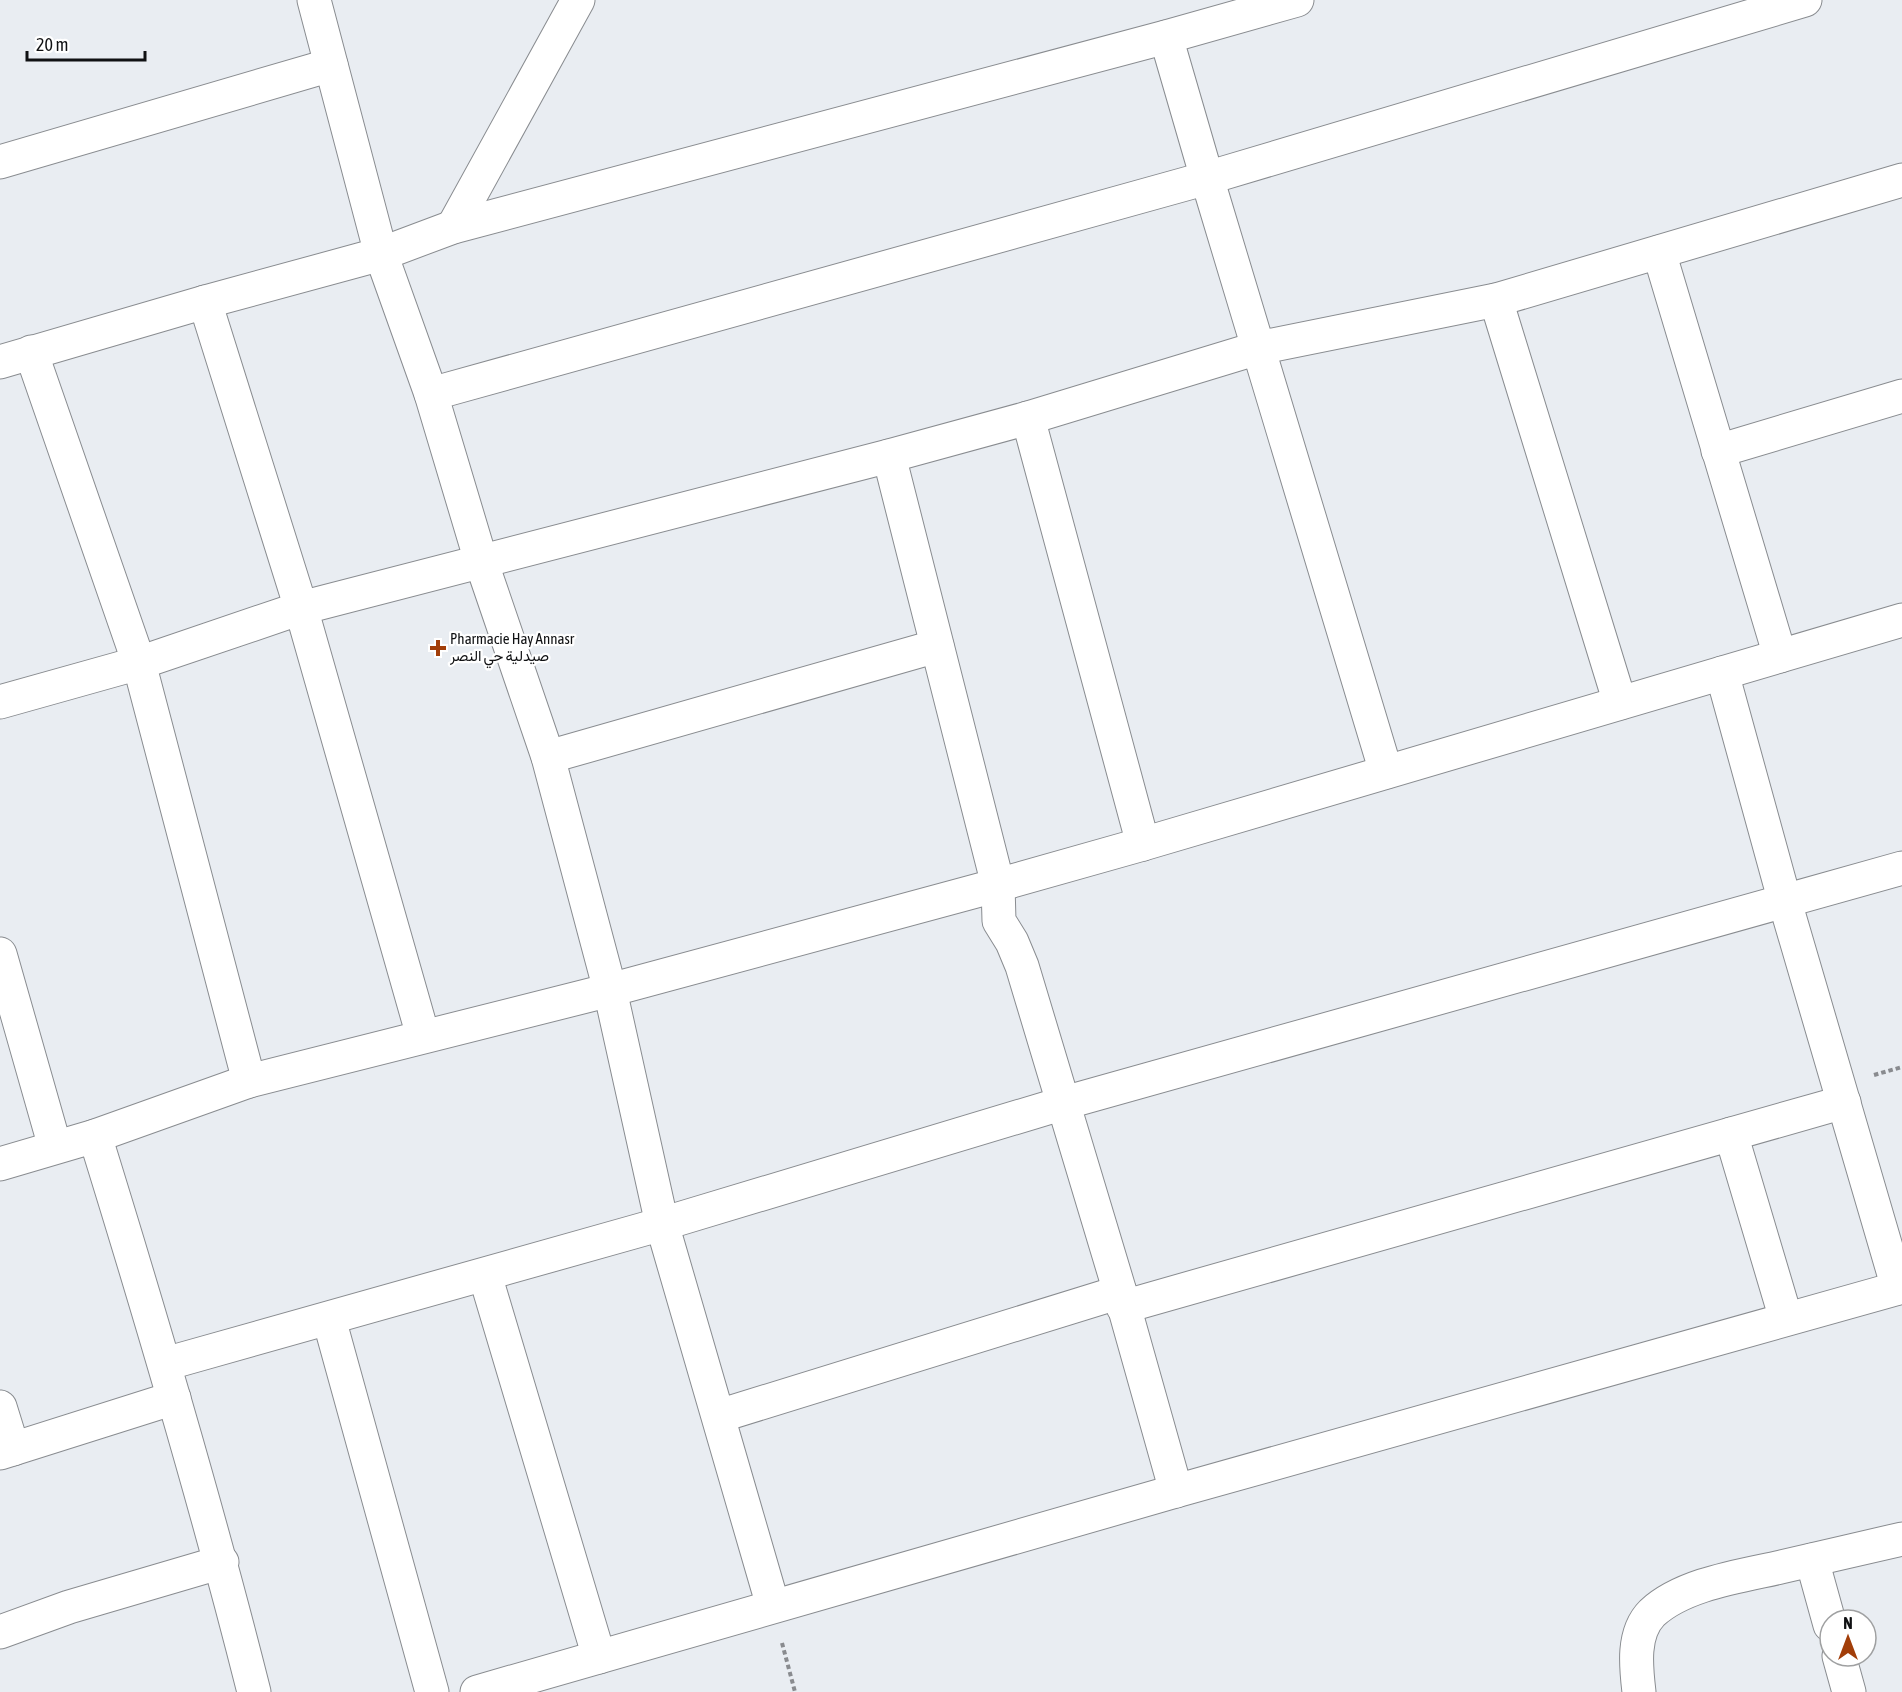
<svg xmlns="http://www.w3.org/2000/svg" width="1902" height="1692" viewBox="0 0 1902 1692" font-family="'Asap Condensed',Vazirmatn,sans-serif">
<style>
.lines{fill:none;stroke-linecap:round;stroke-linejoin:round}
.minor-casing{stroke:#898c90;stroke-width:35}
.path{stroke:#898b8f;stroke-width:4;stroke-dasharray:4.5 3;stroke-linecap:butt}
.minor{stroke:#fff;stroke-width:33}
.poi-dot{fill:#a23e09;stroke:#fff;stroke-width:2}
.labels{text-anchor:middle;stroke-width:4.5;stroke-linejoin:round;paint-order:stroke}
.poi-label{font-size:15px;fill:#101113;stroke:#fff;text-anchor:start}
</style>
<rect width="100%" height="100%" fill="#e9edf2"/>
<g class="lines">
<defs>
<g id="minor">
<path d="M314 0 381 254 431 394 481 561 548 757 610 990 662 1224 773 1606"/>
<path d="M1166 37 1207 178 1386 772"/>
<path d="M0 162 331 65"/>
<path d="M453 227 578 0"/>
<path d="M1659 252 1780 656"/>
<path d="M1496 300 1620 703"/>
<path d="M205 302 301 608 423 1036"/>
<path d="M31 352 139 663 249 1081"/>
<path d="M0 362 205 302 381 254 453 227 1166 37 1297 0"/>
<path d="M431 394 1207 178 1805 0"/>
<path d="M1028 418 1143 844"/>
<path d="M1718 451 1902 396"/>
<path d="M889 456 998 885 999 921 1012 942 1022 966 1120 1292 1176 1491"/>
<path d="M1722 673 1785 902 1898 1288"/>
<path d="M0 702 139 663 301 608 889 456 1028 418 1258 348 1496 300 1902 180"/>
<path d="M548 757 937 646"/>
<path d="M0 954 55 1147"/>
<path d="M1731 1134 1786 1319"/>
<path d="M95 1136C152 1320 207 1505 254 1692"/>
<path d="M0 1164 95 1136 249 1081 610 990 998 885 1143 844 1902 620"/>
<path d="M485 1275 599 1657"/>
<path d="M1123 1307 1844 1102"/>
<path d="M329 1319 432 1692"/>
<path d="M165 1364 662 1224 1064 1103 1902 868"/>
<path d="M0 1407 13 1449"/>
<path d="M719 1416 1120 1292"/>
<path d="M0 1453 174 1398"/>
<path d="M1812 1560 1830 1625"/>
<path d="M0 1632 69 1607 222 1562"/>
<path d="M1839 1656 1849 1692"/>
<path d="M477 1692 1176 1491 1902 1287"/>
<path d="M1639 1692C1636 1667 1632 1633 1652 1613 1683 1584 1741 1576 1781 1567 1821 1558 1862 1548 1902 1539"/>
</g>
</defs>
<use href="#minor" class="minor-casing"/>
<g class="path">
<path d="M1874 1075 1902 1067"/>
<path d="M782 1643 795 1692"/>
</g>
<use href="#minor" class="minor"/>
</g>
<path class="poi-dot" d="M435 639h6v6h6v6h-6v6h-6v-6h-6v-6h6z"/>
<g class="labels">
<g class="poi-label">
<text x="450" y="644">Pharmacie Hay Annasr<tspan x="450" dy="17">صيدلية حي النصر</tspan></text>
</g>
</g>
<g transform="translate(1848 1638)"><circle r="28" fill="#ffffff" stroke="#9fa0a1" stroke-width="1.5"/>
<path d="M0-4.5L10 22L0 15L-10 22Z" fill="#a23e09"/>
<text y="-9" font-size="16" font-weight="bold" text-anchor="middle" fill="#101113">N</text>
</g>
<path d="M27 51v9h118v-9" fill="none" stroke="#101113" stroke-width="3"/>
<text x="36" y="51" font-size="18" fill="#101113" stroke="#ffffff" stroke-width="4.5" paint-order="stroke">20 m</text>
</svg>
